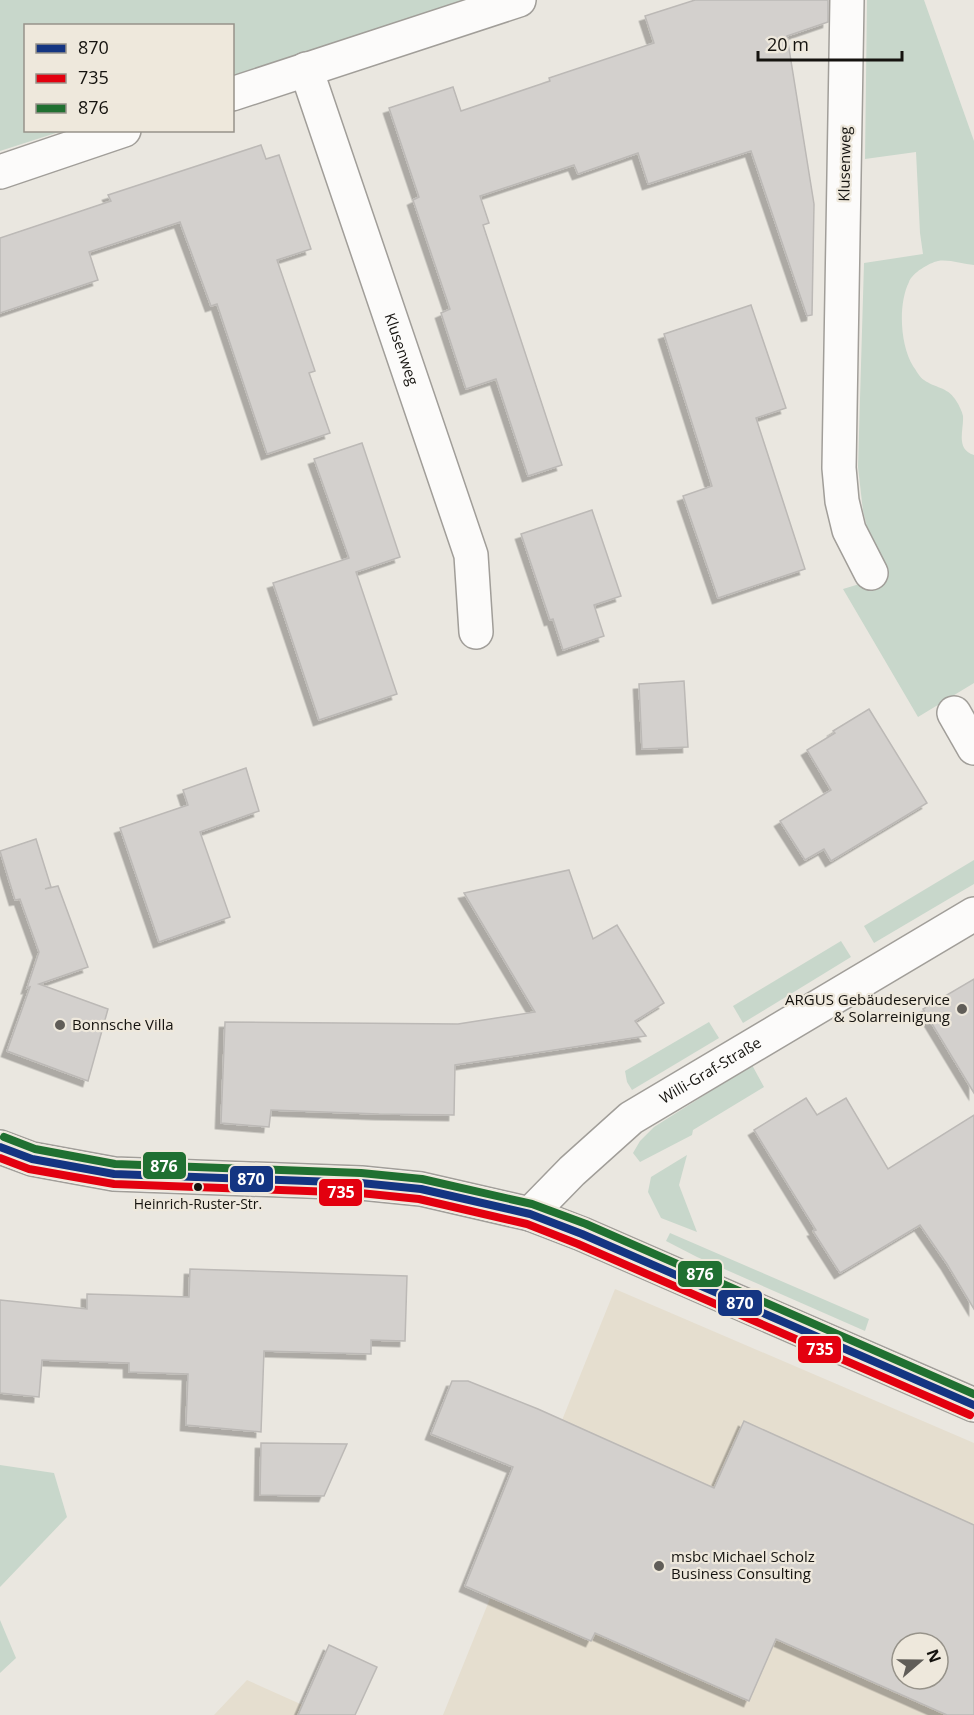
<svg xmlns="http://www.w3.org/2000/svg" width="974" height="1715" viewBox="0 0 974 1715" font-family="'Open Sans',sans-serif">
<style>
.commercial{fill:#e5decf;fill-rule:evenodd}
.green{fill:#c8d7cb}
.building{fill:#d3d0cd;stroke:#bcb9b6;stroke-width:1.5;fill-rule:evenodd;filter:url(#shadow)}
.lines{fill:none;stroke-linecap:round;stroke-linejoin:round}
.street-casing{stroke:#a19e99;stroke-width:36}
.street{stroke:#fcfbfa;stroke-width:33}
.bus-1-casing{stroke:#eee8dc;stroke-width:12}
.bus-2-casing{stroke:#eee8dc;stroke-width:12}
.bus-3-casing{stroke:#eee8dc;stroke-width:12}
.bus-1{stroke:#143582;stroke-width:8}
.bus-2{stroke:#e3000f;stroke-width:8}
.bus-3{stroke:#207031;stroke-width:8}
.poi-dot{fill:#605d58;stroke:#eee8dc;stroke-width:2}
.bus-dot{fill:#15130f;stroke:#eee8dc;stroke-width:2}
.labels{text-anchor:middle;stroke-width:4.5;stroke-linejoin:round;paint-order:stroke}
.bus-label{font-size:14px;fill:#15130f;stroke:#eee8dc}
.street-label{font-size:15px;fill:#15130f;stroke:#eee8dc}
.poi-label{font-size:15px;fill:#15130f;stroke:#eee8dc;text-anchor:start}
.line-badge{stroke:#eee8dc;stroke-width:2}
.badge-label{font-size:16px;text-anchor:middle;font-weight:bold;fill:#fff}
</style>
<defs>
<filter id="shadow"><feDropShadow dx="-5.5" dy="5.5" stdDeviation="0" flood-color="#0004"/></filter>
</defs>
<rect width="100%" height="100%" fill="#eae7e0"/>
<g class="commercial">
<path d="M615 1289 974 1443V1715H443ZM902 1643H938V1679H902Z"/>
<path d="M247 1680 325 1715H214Z"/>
</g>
<g class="green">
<path d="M0 0H468L233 76 232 26H26V130L62 131 0 151Z"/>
<path d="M867 0H924L974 141V265C963 264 948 259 938 261 929 263 912 273 909 282 898 304 900 345 913 366 916 370 920 378 924 380 935 388 947 387 955 399 958 403 962 411 963 416 964 430 955 449 974 455V683L918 717 843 589 889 575 869 535 863 511 858 467 864 263 923 254 920 233 916 152 865 159Z"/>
<path d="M974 860V884L874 943 864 926Z"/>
<path d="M841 941 851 957 743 1023 733 1006Z"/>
<path d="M709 1022 719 1038 632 1090 627 1082 625 1071Z"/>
<path d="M752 1065 764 1087 693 1130 692 1135 640 1162 633 1153 640 1141 654 1127Z"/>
<path d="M687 1155 679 1185 697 1232 661 1218 648 1192 651 1177Z"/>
<path d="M670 1233 869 1319 865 1331 697 1257 666 1241Z"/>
<path d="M0 1465 54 1473 67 1517 0 1587Z"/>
<path d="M0 1620 16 1658 0 1673Z"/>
</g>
<g class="building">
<path d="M695 0H828V22L787 36 814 204 812 315 807 316 751 151 648 184 638 153 578 174 574 165 480 196 489 223 483 225 562 465 528 476 496 379 466 389 441 313 450 309 413 200 419 197 389 108 453 87 461 111 550 81 549 78 654 43 645 16Z"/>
<path d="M261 145 266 159 279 155 311 249 277 260 315 371 309 373 330 433 267 454 217 304 211 306 180 222 89 252 98 280 0 313V238L111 201 108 195Z"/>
<path d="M751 305 786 408 756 418 805 569 718 598 683 496 712 486 664 334Z"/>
<path d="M362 443 400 557 356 572 397 694 319 720 273 583 349 558 314 459Z"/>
<path d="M592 510 621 596 594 605 604 636 563 650 553 619 550 620 521 534Z"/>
<path d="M684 681 688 747 642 749 639 684Z"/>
<path d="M869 709 927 803 831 861 824 849 805 860 780 821 831 790 807 750 835 733 833 731Z"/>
<path d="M246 768 259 811 200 832 230 917 159 942 120 828 188 805 183 790Z"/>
<path d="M36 839 51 887 45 889 58 886 88 967 39 984 108 1009 88 1081 7 1051 30 987 27 988 39 952 20 899 15 900 0 851Z"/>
<path d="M569 870 593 939 617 925 664 1003 635 1021 646 1036 455 1065 454 1115 379 1114 271 1110 269 1127 221 1123 225 1022 458 1024 535 1012 464 893Z"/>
<path d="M974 979V1093L923 1009Z"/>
<path d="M806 1098 817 1115 846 1098 888 1169 974 1115V1309L947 1264 920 1225 840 1273 813 1231 816 1230 754 1130Z"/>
<path d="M190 1269 407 1276 405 1341 371 1340V1354L264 1351 261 1432 186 1425 188 1374 129 1372V1363L42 1360 39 1397 0 1393V1300L87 1309V1294L189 1297Z"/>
<path d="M452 1381H468L538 1409 714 1488 744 1421 974 1525V1715H947L776 1639 749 1701 595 1633 591 1641 465 1586 513 1467 431 1434ZM902 1643H938V1679H902Z"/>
<path d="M261 1443 347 1444 324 1496 260 1495Z"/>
<path d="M329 1645 377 1667 355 1715H298Z"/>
</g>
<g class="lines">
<defs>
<g id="street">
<path d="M847 0 839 468 842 501 849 530 871 573"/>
<path id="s1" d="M306 69 471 555 476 632"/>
<path d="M232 94 519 0"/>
<path d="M0 172 124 130"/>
<path d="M954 713 974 748"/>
<path d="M0 1147 32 1159 114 1174 361 1183 421 1189 530 1214 582 1234 974 1405"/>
<path id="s2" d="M530 1214 572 1171 631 1118 974 914"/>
</g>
</defs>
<use href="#street" class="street-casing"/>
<use href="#street" class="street"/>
<defs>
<path id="bus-1" d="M0 1147 32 1159 114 1174 361 1183 421 1189 530 1214 582 1234 974 1405"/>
<path id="bus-2" d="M0 1158 29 1169 114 1184 360 1193 419 1199 527 1224 578 1244 970 1415"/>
<path id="bus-3" d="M4 1137 35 1149 115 1164 361 1173 422 1179 532 1204 586 1224 974 1394"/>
</defs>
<use href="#bus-1" class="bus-1-casing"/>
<use href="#bus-2" class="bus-2-casing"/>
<use href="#bus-3" class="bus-3-casing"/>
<use href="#bus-1" class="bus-1"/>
<use href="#bus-2" class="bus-2"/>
<use href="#bus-3" class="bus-3"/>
</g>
<g class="poi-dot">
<circle cx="962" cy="1009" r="6"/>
<circle cx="60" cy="1025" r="6"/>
<circle cx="659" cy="1566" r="6"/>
</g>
<circle class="bus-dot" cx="198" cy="1187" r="5"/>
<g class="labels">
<g class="bus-label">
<text x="198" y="1209">Heinrich-Ruster-Str.</text>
</g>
<g class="street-label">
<text transform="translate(845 164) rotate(-89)" y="5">Klusenweg</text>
<text dy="5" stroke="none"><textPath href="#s1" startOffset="296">Klusenweg</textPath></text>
<text dy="5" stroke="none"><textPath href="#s2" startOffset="232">Willi-Graf-Straße</textPath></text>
</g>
<g class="poi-label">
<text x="950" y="1005" text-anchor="end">ARGUS Gebäudeservice<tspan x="950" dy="17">&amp; Solarreinigung</tspan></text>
<text x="72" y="1030">Bonnsche Villa</text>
<text x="671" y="1562">msbc Michael Scholz<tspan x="671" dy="17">Business Consulting</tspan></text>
</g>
</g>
<g class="line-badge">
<rect x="142" y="1151" width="45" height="29" rx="6" fill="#207031"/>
<rect x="229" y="1165" width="45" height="28" rx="6" fill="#143582"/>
<rect x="318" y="1178" width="45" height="29" rx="6" fill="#e3000f"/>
<rect x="677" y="1260" width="46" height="28" rx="6" fill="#207031"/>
<rect x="717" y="1289" width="46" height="28" rx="6" fill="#143582"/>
<rect x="797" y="1335" width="45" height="29" rx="6" fill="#e3000f"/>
</g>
<g class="badge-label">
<text x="164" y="1172">876</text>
<text x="251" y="1185">870</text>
<text x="341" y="1198">735</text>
<text x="700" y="1280">876</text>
<text x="740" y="1309">870</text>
<text x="820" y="1355">735</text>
</g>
<rect x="24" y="24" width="210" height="108" fill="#eee8dc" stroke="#97938a" stroke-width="1.5"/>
<rect x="36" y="44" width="30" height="9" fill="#143582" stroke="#97938a" stroke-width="1.5"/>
<text x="78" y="54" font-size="18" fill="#15130f">870</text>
<rect x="36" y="74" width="30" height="9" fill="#e3000f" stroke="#97938a" stroke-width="1.5"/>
<text x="78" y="84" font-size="18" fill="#15130f">735</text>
<rect x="36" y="104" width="30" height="9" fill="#207031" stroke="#97938a" stroke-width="1.5"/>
<text x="78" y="114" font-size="18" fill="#15130f">876</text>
<g transform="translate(920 1661) rotate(70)"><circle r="28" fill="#eee8dc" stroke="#97938a" stroke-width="1.5"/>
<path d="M0-4.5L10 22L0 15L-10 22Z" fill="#605d58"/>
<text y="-9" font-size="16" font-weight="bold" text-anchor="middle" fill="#15130f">N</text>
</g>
<path d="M758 51v9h144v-9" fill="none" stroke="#15130f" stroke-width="3"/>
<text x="767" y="51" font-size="18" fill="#15130f" stroke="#eee8dc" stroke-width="4.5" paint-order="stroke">20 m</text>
</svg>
